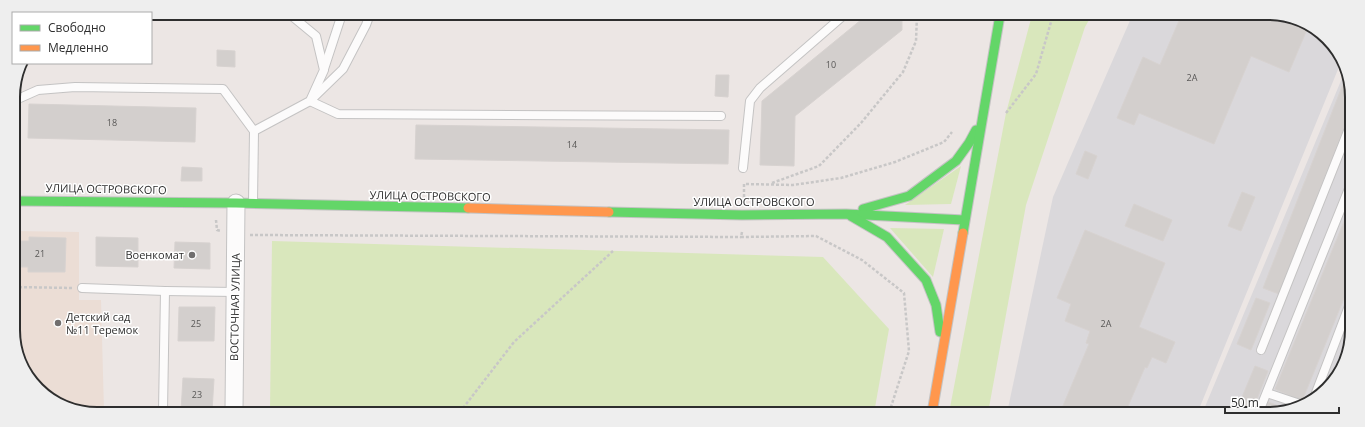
<svg xmlns="http://www.w3.org/2000/svg" width="1365" height="427" viewBox="0 0 1365 427" font-family="'Open Sans',sans-serif">
<style>
.industrial{fill:#dad8db}
.education{fill:#ebddd5}
.green{fill:#d9e7bc}
.building{fill:#d3cfcd;stroke:#d7d2d0}
.lines{fill:none;stroke-linecap:round;stroke-linejoin:round}
.lane-casing{stroke:#c4c3c3;stroke-width:10}
.street-casing{stroke:#c4c3c3;stroke-width:19}
.fast-casing{stroke:#c4c3c3;stroke-width:11}
.slow-casing{stroke:#c4c3c3;stroke-width:11}
.path{stroke:#c8c7c7;stroke-width:2.5;stroke-dasharray:3 2;stroke-linecap:butt}
.lane{stroke:#fcfbfb;stroke-width:8}
.street{stroke:#fcfbfb;stroke-width:17}
.fast{stroke:#63d668;stroke-width:9}
.slow{stroke:#ff974d;stroke-width:9}
.poi-dot{fill:#706e6e;stroke:#fff;stroke-width:1.5}
.labels{text-anchor:middle;stroke-width:3;stroke-linejoin:round;paint-order:stroke}
.number-label{font-size:9px;fill:#585756}
.street-label{font-size:11px;fill:#2e2e2e;stroke:#fff}
.poi-label{font-size:11px;fill:#2e2e2e;stroke:#fff;text-anchor:end}
.rim{fill:none;stroke:#2e2e2e;stroke-width:2}
</style>
<rect width="100%" height="100%" fill="#ece6e4"/>
<g class="industrial">
<path d="M1132 16H1290L1331 42 1341 62 1197 414 1007 413 1053 197Z"/>
<path d="M1345 71 1350 81 1349 352 1319 396 1273 414H1202Z"/>
</g>
<path class="education" d="M14 231 79 232V300H101L104 411H75L34 385 15 346Z"/>
<g class="green">
<path d="M1032 15H1092L1085 27 1026 205 988 413H949L1006 113Z"/>
<path d="M961 166 951 204 905 205Z"/>
<path d="M890 228 944 229 933 277Z"/>
<path d="M272 241 823 257 889 329 874 413 270 412Z"/>
</g>
<g class="building">
<path d="M867 15H902V30L795 116 794 166 760 165 762 101Z"/>
<path d="M1181 16H1290L1308 27 1289 72 1251 56 1214 144 1139 113 1134 125 1117 118 1143 57 1160 65Z"/>
<path d="M217 50 235 51V67L217 66Z"/>
<path d="M1347 74 1350 81V113L1279 294 1263 288Z"/>
<path d="M716 75H729L728 97 715 96Z"/>
<path d="M29 104 196 108 195 142 28 138Z"/>
<path d="M13 106H20L19 140H13Z"/>
<path d="M416 125 729 130 728 164 415 159Z"/>
<path d="M1085 151 1097 156 1088 179 1076 174Z"/>
<path d="M182 167 202 168V181H181Z"/>
<path d="M1242 192 1255 197 1241 231 1228 226Z"/>
<path d="M1134 204 1172 220 1163 241 1125 226Z"/>
<path d="M1350 207 1349 286 1302 401 1275 389Z"/>
<path d="M1085 230 1165 263 1139 327 1175 342 1166 363 1152 357 1147 368 1145 367 1125 413H1060L1089 344 1086 343 1090 331 1065 321 1071 304 1057 298Z"/>
<path d="M29 237 66 238 65 272H28V267H14V241H29Z"/>
<path d="M96 237 138 238V267L96 266Z"/>
<path d="M175 242 210 243V269L174 268Z"/>
<path d="M1256 298 1270 303 1251 350 1237 344Z"/>
<path d="M179 307H215L214 341H178Z"/>
<path d="M1349 335V352L1332 378Z"/>
<path d="M1255 366 1268 371 1251 414H1235Z"/>
<path d="M183 378 214 379 212 411H181Z"/>
<path d="M1266 401 1286 409 1273 414H1261Z"/>
</g>
<g class="lines">
<defs>
<g id="lane">
<path d="M370 14 366 25 343 69 310 101 338 114 721 116"/>
<path d="M324 69 342 14"/>
<path d="M13 98H20L38 90 75 87 223 89 254 131 310 101 324 70 316 36 293 17 285 13"/>
<path d="M743 168 750 101 760 88 844 15"/>
<path d="M253 202 254 131"/>
<path d="M82 288 165 291 235 292"/>
<path d="M1261 350 1350 126"/>
<path d="M1267 393 1300 404"/>
<path d="M1314 398 1349 306"/>
<path d="M163 411 165 291"/>
<path d="M1258 414 1350 186"/>
</g>
<path id="street" d="M234 411 236 203"/>
<g id="fast">
<path d="M14 201 236 203 468 208"/>
<path d="M863 209 909 196 956 161 969 143 976 130"/>
<path d="M609 212 742 215 846 214 964 220"/>
<path d="M851 216 887 237 926 280 936 305 940 332"/>
<path d="M963 233 1000 15"/>
</g>
<g id="slow">
<path d="M468 208 609 212"/>
<path d="M932 413 963 233"/>
</g>
</defs>
<use href="#lane" class="lane-casing"/>
<use href="#street" class="street-casing"/>
<use href="#fast" class="fast-casing"/>
<use href="#slow" class="slow-casing"/>
<g class="path">
<path d="M1006 113 1036 74 1053 15"/>
<path d="M772 183 819 166 861 123 903 72 916 41 917 15"/>
<path d="M744 197V184L793 185 841 178 895 162 944 142 952 132"/>
<path d="M216 220 217 230 221 231"/>
<path d="M742 232 741 237 816 236 862 260 904 293 909 351 889 413"/>
<path d="M250 235 741 237"/>
<path d="M14 287 72 288"/>
<path d="M460 412 514 342 613 251"/>
</g>
<use href="#lane" class="lane"/>
<use href="#street" class="street"/>
<use href="#fast" class="fast"/>
<use href="#slow" class="slow"/>
</g>
<g class="poi-dot">
<circle cx="192" cy="255" r="4"/>
<circle cx="58" cy="323" r="4"/>
</g>
<g class="labels">
<g class="number-label">
<text x="831" y="68">10</text>
<text x="1192" y="81">2А</text>
<text x="112" y="126">18</text>
<text x="572" y="148">14</text>
<text x="40" y="257">21</text>
<text x="196" y="327">25</text>
<text x="1106" y="327">2А</text>
<text x="197" y="398">23</text>
</g>
<g class="street-label">
<text transform="translate(106 189) rotate(1)" y="4">УЛИЦА ОСТРОВСКОГО</text>
<text transform="translate(430 196) rotate(1)" y="4">УЛИЦА ОСТРОВСКОГО</text>
<text x="754" y="206">УЛИЦА ОСТРОВСКОГО</text>
<text transform="translate(235 307) rotate(-89)" y="4">ВОСТОЧНАЯ УЛИЦА</text>
</g>
<g class="poi-label">
<text x="184" y="259">Военкомат</text>
<text x="66" y="321" text-anchor="start">Детский сад<tspan x="66" dy="13">№11 Теремок</tspan></text>
</g>
</g>
<path d="M0 0H1365V427H0ZM97 20H1268A77 77 0 0 1 1345 97V330A77 77 0 0 1 1268 407H97A77 77 0 0 1 20 330V97A77 77 0 0 1 97 20Z" fill="#eee" fill-rule="evenodd"/>
<path class="rim" d="M97 20H1268A77 77 0 0 1 1345 97V330A77 77 0 0 1 1268 407H97A77 77 0 0 1 20 330V97A77 77 0 0 1 97 20Z"/>
<rect x="12" y="12" width="140" height="52" fill="#ffffff" stroke="#ababab"/>
<rect x="20" y="25" width="20" height="6" fill="#63d668" stroke="#ababab"/>
<text x="48" y="32" font-size="12" fill="#2e2e2e">Свободно</text>
<rect x="20" y="45" width="20" height="6" fill="#ff974d" stroke="#ababab"/>
<text x="48" y="52" font-size="12" fill="#2e2e2e">Медленно</text>
<path d="M1225 407v6h114v-6" fill="none" stroke="#2e2e2e" stroke-width="2"/>
<text x="1231" y="407" font-size="12" fill="#2e2e2e" stroke="#ffffff" stroke-width="3" paint-order="stroke">50 m</text>
</svg>
